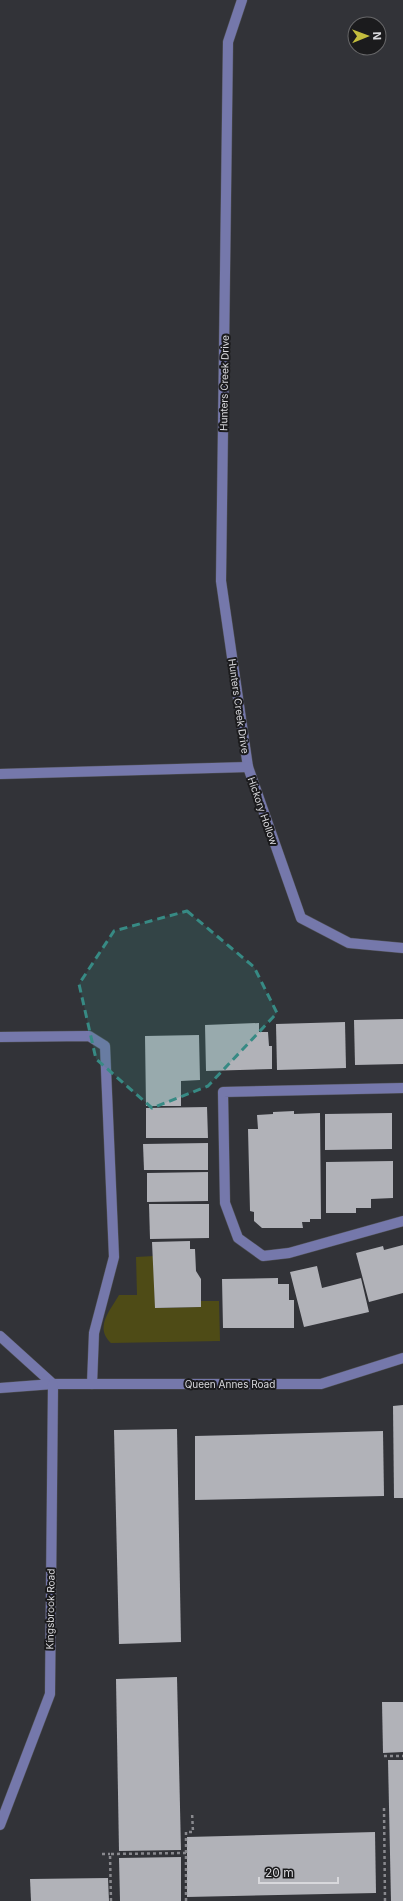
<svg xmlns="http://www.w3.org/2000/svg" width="403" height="1901" viewBox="0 0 403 1901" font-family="Inter,sans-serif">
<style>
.green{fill:#4e4b16}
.building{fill:#b1b2b8}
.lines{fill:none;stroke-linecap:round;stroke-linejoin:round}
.minor-casing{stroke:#505156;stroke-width:11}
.path{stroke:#89898e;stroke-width:2.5;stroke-dasharray:3 3;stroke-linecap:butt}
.minor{stroke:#7578ab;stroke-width:10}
.marked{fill:#378a84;fill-opacity:0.2;stroke:#378a84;stroke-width:3;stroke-dasharray:8 5;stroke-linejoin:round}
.labels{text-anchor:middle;stroke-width:4;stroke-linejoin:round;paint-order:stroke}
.street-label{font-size:10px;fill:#d8d8dc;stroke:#1b1b1d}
</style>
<rect width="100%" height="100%" fill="#323338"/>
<path class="green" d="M154 1256 155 1308 201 1307V1301H219L220 1341 111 1343C94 1327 110 1311 119 1295H137L136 1257Z"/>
<g class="building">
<path d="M403 1019V1064L355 1065 354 1020Z"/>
<path d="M345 1022 346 1068 277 1070 276 1024Z"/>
<path d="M259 1023V1032H268L269 1046H272V1069L206 1071 205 1025Z"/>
<path d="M199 1035 200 1080 181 1081V1106H146L145 1036Z"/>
<path d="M207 1107 208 1138H146V1108Z"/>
<path d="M294 1111V1114L320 1113 321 1219H310V1222H302L303 1228H262L254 1221V1212L250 1211 248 1129H258L257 1115 273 1114V1112Z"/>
<path d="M392 1113V1149L325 1150V1114Z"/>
<path d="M208 1143V1170H144L143 1144Z"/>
<path d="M393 1161V1198L371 1199V1208H356V1213H326V1162Z"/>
<path d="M208 1172V1201L147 1202V1173Z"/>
<path d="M149 1204H209V1238L150 1239Z"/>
<path d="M190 1241V1249H195L196 1271 201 1279V1307L155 1308 152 1242Z"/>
<path d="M403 1245V1293L369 1302 356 1253 383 1246 384 1250Z"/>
<path d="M317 1266 322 1288 361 1278 369 1312 304 1327 290 1272Z"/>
<path d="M278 1278V1284H289V1300H294V1328H223L222 1279Z"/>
<path d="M403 1405V1498H394L393 1406Z"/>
<path d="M177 1429 181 1642 119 1644 114 1430Z"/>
<path d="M383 1431 384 1496 195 1500V1436Z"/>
<path d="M177 1677 181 1850 119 1851 116 1679Z"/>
<path d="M382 1702H403V1752L383 1753Z"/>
<path d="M388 1760H403V1901H391Z"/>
<path d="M375 1832 376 1893 187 1897V1837Z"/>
<path d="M181 1857V1901H120L119 1858Z"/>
<path d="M108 1878 109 1901H31L30 1879Z"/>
</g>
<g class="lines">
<defs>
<g id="minor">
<path d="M242 0 228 42 221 581 248 767 301 918 349 943 403 948"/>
<path d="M0 774 248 767"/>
<path d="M0 1037 89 1036 105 1046 114 1257 94 1333 92 1384"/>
<path d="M403 1088 223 1092 225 1203 238 1238 263 1256 289 1253 403 1221"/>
<path d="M0 1336 53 1384"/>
<path d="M0 1388 53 1384H321L403 1358"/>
<path d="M0 1825 50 1694 53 1384"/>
</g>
</defs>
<use href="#minor" class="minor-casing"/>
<g class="path">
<path d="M384 1756H403"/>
<path d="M384 1808 385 1901"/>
<path d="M102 1854H110"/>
<path d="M111 1901 110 1854 186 1853"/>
<path d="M186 1901V1832H193L192 1812"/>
</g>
<use href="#minor" class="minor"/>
</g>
<path class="marked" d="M187 911 254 967 277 1013 208 1086 152 1108 96 1059 79 984 114 931Z"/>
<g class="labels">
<g class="street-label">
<text transform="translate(224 383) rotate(-89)" y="4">Hunters Creek Drive</text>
<text transform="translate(239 706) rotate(82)" y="4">Hunters Creek Drive</text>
<text transform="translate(263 811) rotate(71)" y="4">Hickory Hollow</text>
<text x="230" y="1388">Queen Annes Road</text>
<text transform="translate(50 1609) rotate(-89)" y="4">Kingsbrook Road</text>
</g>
</g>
<g transform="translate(367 36) rotate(89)"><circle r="19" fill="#1b1b1d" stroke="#676769"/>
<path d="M0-3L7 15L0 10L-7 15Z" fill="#c3bd3e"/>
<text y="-6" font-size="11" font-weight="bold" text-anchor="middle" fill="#d8d8dc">N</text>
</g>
<path d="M259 1877v6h79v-6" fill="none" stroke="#d8d8dc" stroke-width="2"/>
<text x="265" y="1877" font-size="12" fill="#d8d8dc" stroke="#1b1b1d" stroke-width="3" paint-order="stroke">20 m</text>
</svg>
